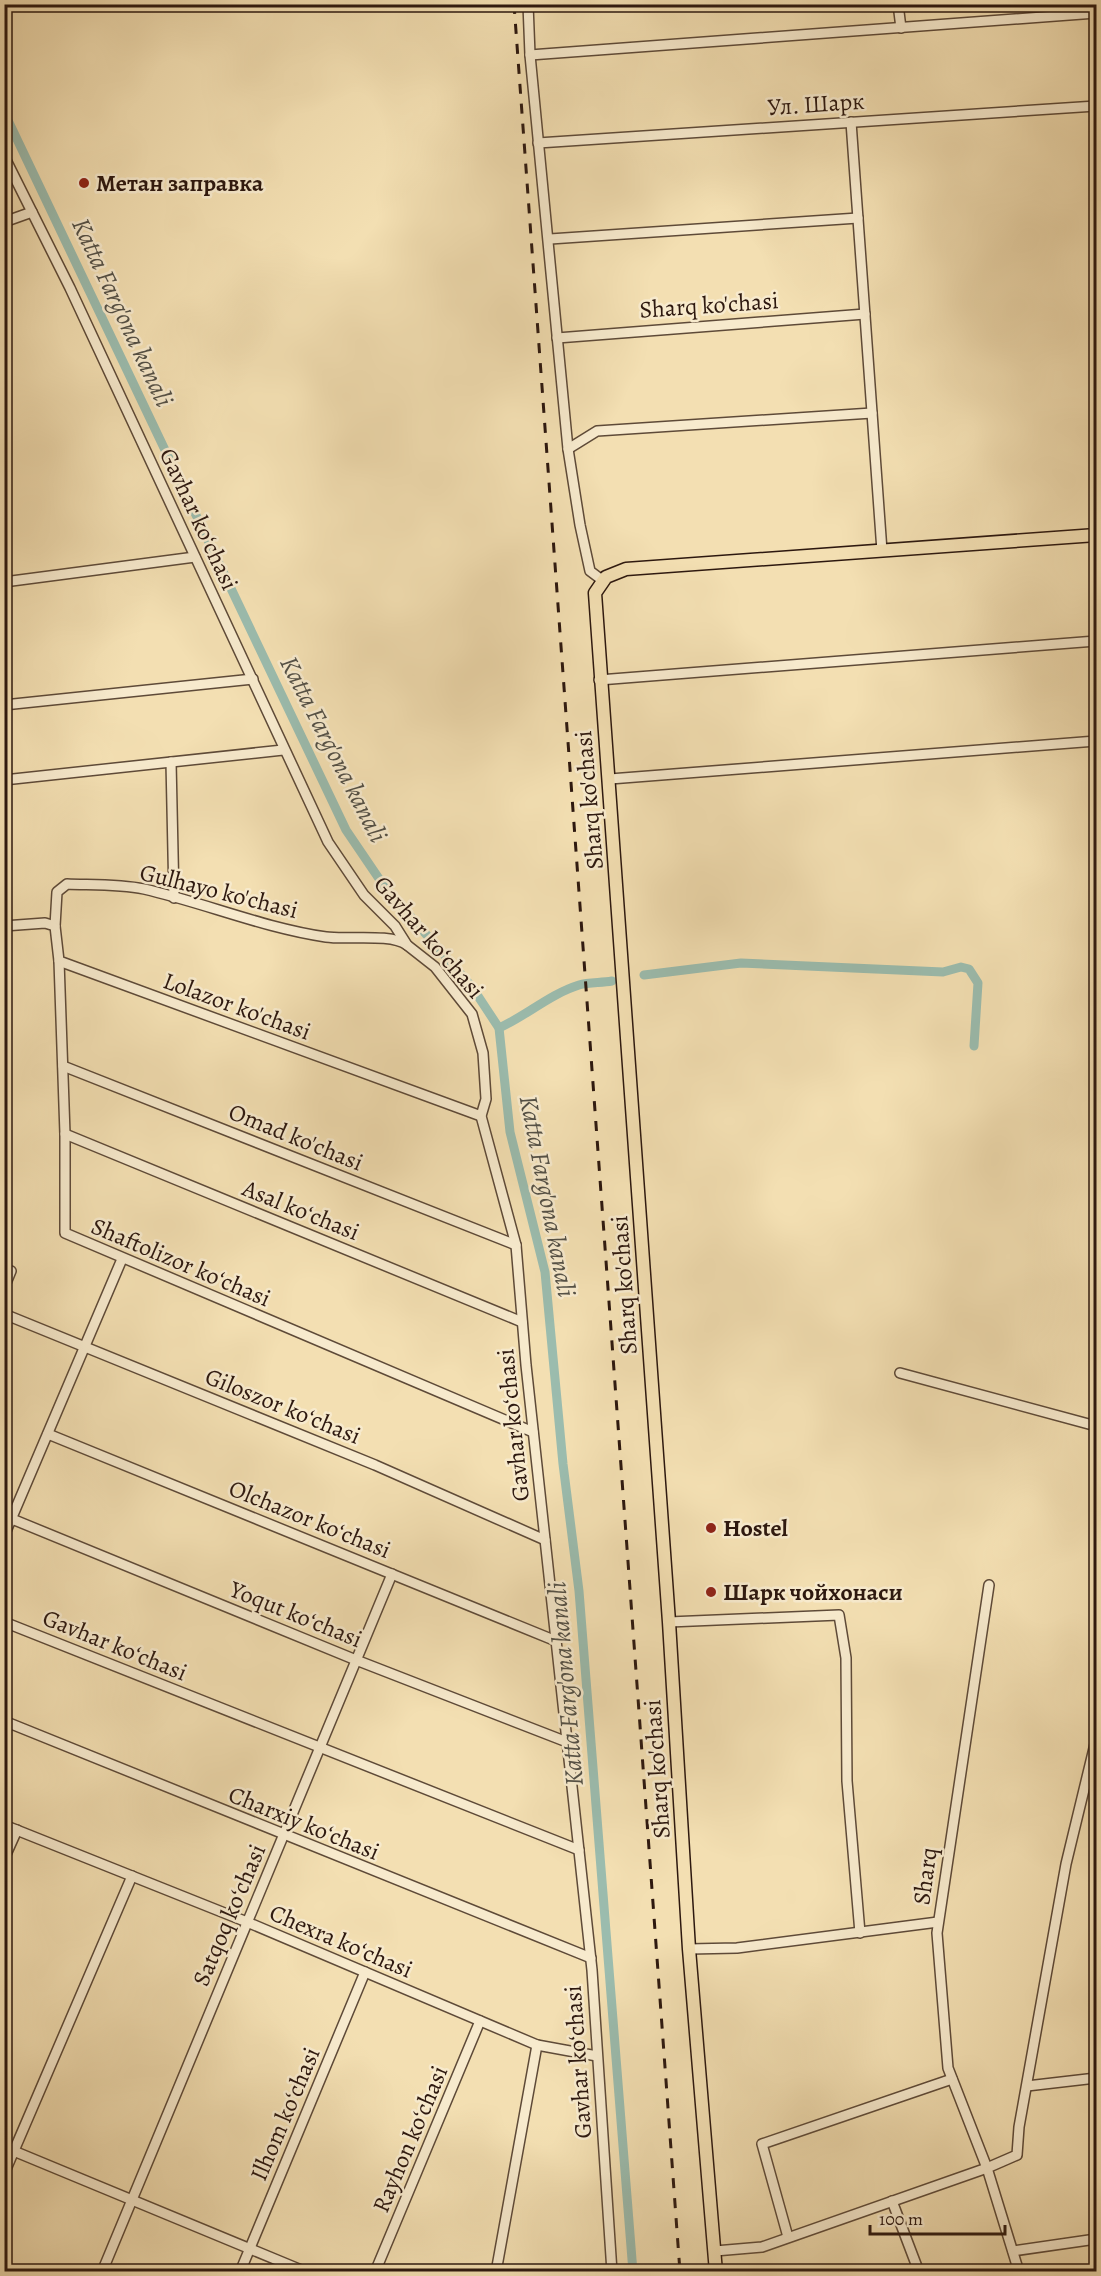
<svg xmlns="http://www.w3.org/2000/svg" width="1101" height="2276" viewBox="0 0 1101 2276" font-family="Alegreya,serif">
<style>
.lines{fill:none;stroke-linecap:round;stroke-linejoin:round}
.canal{stroke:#9bbcae;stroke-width:9}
.minor-casing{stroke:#5e4a38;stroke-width:12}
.major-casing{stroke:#2d180f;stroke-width:15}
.minor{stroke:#f7eacd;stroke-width:9}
.major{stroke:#f3dfb2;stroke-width:12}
.rail{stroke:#2d180f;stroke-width:3;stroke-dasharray:10 10;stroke-linecap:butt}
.poi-dot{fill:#8f2418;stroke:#f7eacd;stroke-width:2}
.labels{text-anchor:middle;stroke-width:5;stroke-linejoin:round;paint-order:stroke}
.street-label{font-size:24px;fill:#2d180f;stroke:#f7eacd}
.poi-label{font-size:24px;font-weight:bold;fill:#2d180f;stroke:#f7eacd;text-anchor:start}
.water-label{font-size:26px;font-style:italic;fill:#545147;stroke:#f7eacd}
</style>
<rect width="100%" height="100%" fill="#f3dfb2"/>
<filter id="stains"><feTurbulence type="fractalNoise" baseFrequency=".00333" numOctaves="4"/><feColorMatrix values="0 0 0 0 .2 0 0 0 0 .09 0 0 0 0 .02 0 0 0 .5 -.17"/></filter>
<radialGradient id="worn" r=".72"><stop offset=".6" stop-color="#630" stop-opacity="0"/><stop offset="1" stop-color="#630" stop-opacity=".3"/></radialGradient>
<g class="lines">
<g class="canal">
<path d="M4 112 346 830 384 886 472 987 499 1028 510 1132 545 1272 563 1464 579 1591 633 2272"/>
<path d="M644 975 741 963 943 972 961 967 969 969 978 983 974 1046"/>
<path d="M499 1028C526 1016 550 994 579 985 589 982 601 983 612 981"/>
</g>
<defs>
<g id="minor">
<path d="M528 4 530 55 568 449 580 525 590 571 602 580"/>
<path d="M898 4 901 28"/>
<path d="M530 55 1096 13"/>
<path d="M851 122 882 551"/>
<path d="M538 143 1096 106"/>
<path d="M4 156 70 288 328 842 364 895 395 926 407 945 435 967 472 1014 483 1053 486 1099 481 1116 516 1245 526 1365 592 1970 612 2272"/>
<path d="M4 222 32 212"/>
<path d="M550 239 858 218"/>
<path d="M557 338 865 314"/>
<path d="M568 449 597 431 872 413"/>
<path d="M4 582 195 557"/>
<path d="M599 680 1096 641"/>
<path d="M4 705 253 679"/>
<path d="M171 762 174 898"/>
<path d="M610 779 1096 741"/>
<path d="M4 780 283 750"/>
<path d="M4 926 45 923 55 926 59 961 481 1116"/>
<path d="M55 926 57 892 67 884C92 885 120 884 144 889 205 903 264 928 326 937 347 940 391 933 407 945"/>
<path d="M59 961 65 1134V1233L533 1432"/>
<path d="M63 1066 516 1245"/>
<path d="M65 1134 522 1322"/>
<path d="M4 1288 11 1271"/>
<path d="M4 1314 375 1465 545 1540"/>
<path d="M900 1373 1096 1426"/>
<path d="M48 1434 556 1641"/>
<path d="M12 1519 356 1660 567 1742"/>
<path d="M4 1536 122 1259"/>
<path d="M4 1622 579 1850"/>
<path d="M669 1622 839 1615 846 1658 847 1781 860 1933"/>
<path d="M4 1721 591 1958"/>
<path d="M4 1825 247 1922 537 2045 597 2056"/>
<path d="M4 1859 17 1830"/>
<path d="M689 1949 737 1948 938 1922"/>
<path d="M1027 2086 1096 2078"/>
<path d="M4 2147 306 2272"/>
<path d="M4 2174 132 1876"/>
<path d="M892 2201 919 2272"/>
<path d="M788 2237 762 2144 952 2079"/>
<path d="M715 2251 762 2247 987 2168 948 2068 937 1933 989 1585"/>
<path d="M1013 2251 1096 2239"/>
<path d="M102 2272 392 1574"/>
<path d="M240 2272 365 1972"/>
<path d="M375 2272 480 2021"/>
<path d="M496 2272 537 2045"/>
<path d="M1019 2272 987 2168 1017 2155 1019 2127 1066 1864 1096 1740"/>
</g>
<path id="major" d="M716 2272 689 1949 669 1622 595 593 606 577 626 569 1096 535"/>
</defs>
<use href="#minor" class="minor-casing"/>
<use href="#major" class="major-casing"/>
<use href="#minor" class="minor"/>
<use href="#major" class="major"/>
<path class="rail" d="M514 4 680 2272"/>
</g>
<g class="poi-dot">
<circle cx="84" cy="183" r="6"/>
<circle cx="711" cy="1528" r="6"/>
<circle cx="711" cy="1592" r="6"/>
</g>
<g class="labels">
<g class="street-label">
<text transform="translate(816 104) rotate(-4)" y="8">Ул. Шарк</text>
<text transform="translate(709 305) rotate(-4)" y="8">Sharq ko'chasi</text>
<text transform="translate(199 519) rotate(65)" y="8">Gavhar koʻchasi</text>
<text transform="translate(589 800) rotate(-95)" y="8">Sharq ko'chasi</text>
<text transform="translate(219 891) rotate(14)" y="8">Gulhayo ko'chasi</text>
<text transform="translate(429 937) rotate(49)" y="8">Gavhar koʻchasi</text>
<text transform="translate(237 1006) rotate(20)" y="8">Lolazor ko'chasi</text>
<text transform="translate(296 1137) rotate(22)" y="8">Omad ko'chasi</text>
<text transform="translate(301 1210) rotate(22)" y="8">Asal koʻchasi</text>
<text transform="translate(181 1262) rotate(23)" y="8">Shaftolizor koʻchasi</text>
<text transform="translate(624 1285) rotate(-94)" y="8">Sharq ko'chasi</text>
<text transform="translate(283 1406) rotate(22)" y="8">Giloszor koʻchasi</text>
<text transform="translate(513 1425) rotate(-96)" y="8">Gavhar koʻchasi</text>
<text transform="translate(310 1519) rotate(22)" y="8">Olchazor koʻchasi</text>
<text transform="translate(296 1614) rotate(22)" y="8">Yoqut koʻchasi</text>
<text transform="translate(115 1645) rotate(22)" y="8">Gavhar koʻchasi</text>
<text transform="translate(657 1769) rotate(-94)" y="8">Sharq ko'chasi</text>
<text transform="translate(304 1823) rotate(22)" y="8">Charxiy koʻchasi</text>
<text transform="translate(925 1876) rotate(-82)" y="8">Sharq</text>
<text transform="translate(229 1915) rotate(-67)" y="8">Satqoq koʻchasi</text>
<text transform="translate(341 1941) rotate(23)" y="8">Chexra koʻchasi</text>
<text transform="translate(578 2062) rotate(-94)" y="8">Gavhar koʻchasi</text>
<text transform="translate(285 2114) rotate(-67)" y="8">Ilhom koʻchasi</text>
<text transform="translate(410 2139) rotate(-67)" y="8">Rayhon koʻchasi</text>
</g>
<g class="poi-label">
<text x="96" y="191">Метан заправка</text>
<text x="723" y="1536">Hostel</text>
<text x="723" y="1600">Шарк чойхонаси</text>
</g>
<g class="water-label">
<text transform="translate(123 312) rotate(65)" y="9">Katta Farg'ona kanali</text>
<text transform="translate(334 749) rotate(63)" y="9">Katta Farg'ona kanali</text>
<text transform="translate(548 1196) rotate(79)" y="9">Katta Farg'ona kanali</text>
<text transform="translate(565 1684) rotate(-95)" y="9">Katta Farg'ona kanali</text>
</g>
</g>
<rect width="1101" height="2276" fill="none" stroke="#f3dfb2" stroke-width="24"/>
<rect x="6" y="6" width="1089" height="2264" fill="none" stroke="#2d180f" stroke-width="3"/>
<rect x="12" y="12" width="1077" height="2252" fill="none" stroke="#2d180f" stroke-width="1.5"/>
<path d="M870 2225v9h135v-9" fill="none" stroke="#2d180f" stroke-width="3"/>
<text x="879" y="2225" font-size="18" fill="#2d180f" stroke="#f7eacd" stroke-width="4.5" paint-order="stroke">100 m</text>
<rect width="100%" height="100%" filter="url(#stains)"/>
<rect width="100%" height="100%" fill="url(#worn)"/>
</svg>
